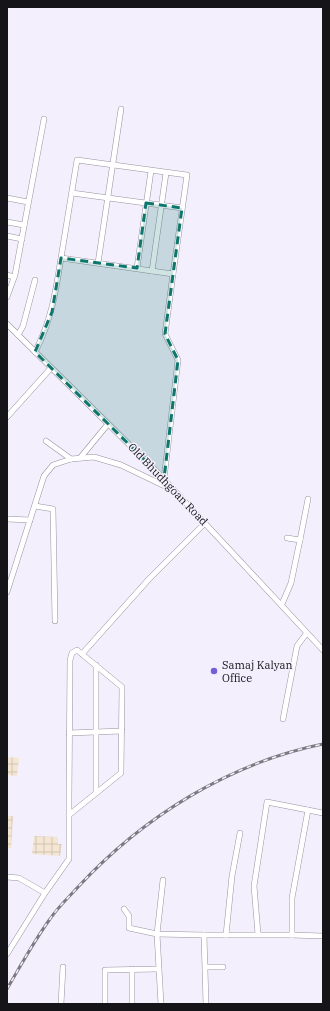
<svg xmlns="http://www.w3.org/2000/svg" width="330" height="1011" viewBox="0 0 330 1011" font-family="'IBM Plex Serif',serif">
<style>
.industrial{fill:url(#industrial-grid)}
.lines{fill:none;stroke-linecap:round;stroke-linejoin:round}
.street-casing{stroke:#97929e;stroke-width:6}
.street{stroke:#fff;stroke-width:5}
.rail-casing{stroke:#7c7981;stroke-width:3}
.rail{stroke:#f4effc;stroke-width:1.5;stroke-dasharray:4.5;stroke-linecap:butt}
.marked{fill:#0f766e;fill-opacity:0.2;stroke:#0f766e;stroke-width:3;stroke-dasharray:8 5;stroke-linejoin:round}
.poi-dot{fill:#755fd9;stroke:#f4effc;stroke-width:1.5}
.labels{text-anchor:middle;stroke-width:3;stroke-linejoin:round;paint-order:stroke}
.street-label{font-size:11px;fill:#151418;stroke:#f4effc}
.poi-label{font-size:11px;fill:#151418;stroke:#f4effc;text-anchor:start}
</style>
<defs>
<pattern id="industrial-grid" width="8" height="8" patternUnits="userSpaceOnUse"><rect width="8" height="8" fill="#f4e6d2"/><path d="M0 4h8M4 0v8" fill="none" stroke="#d0c4b4"/></pattern>
</defs>
<rect width="100%" height="100%" fill="#f4effc"/>
<g class="industrial">
<path d="M7 757 19 758 17 776 7 775Z"/>
<path d="M7 816H13L11 848H7Z"/>
<path d="M34 836 58 837V844H62L60 856 32 854Z"/>
</g>
<g class="lines">
<defs>
<g id="street">
<path d="M77 160 187 175 173 274 61 258Z"/>
<path d="M72 193 182 208"/>
<path d="M7 198 28 202"/>
<path d="M7 222 24 225"/>
<path d="M7 236 22 239"/>
<path d="M98 263 121 109"/>
<path d="M137 268 151 171"/>
<path d="M152 271 166 173"/>
<path d="M7 275 14 277"/>
<path d="M7 297 15 275 44 119"/>
<path d="M7 324 159 474 323 650"/>
<path d="M18 335 23 326 35 280"/>
<path d="M35 352C51 322 56 291 61 258"/>
<path d="M7 417 51 368"/>
<path d="M46 441 71 459"/>
<path d="M80 458 108 424"/>
<path d="M164 479 178 360 165 334 173 274"/>
<path d="M35 506 53 509 55 621"/>
<path d="M7 519 30 520"/>
<path d="M300 540 308 499"/>
<path d="M7 592 44 476 53 465 71 459 94 457 121 465 173 490"/>
<path d="M282 604 291 583 300 540 287 538"/>
<path d="M82 654 149 579 205 523"/>
<path d="M283 719 297 646 306 634"/>
<path d="M69 733 122 731"/>
<path d="M96 793V665"/>
<path d="M7 877 19 878 45 893"/>
<path d="M163 880 157 934 204 935 206 1004"/>
<path d="M124 909 129 916V928L157 934 161 1004"/>
<path d="M258 934 254 886 267 802 323 813"/>
<path d="M204 935H292V898L308 810"/>
<path d="M226 935 232 876 240 833"/>
<path d="M292 935 323 936"/>
<path d="M7 954 45 893 69 859V798L70 660 72 653 77 650 122 687 121 773 69 815"/>
<path d="M206 967H223"/>
<path d="M61 1004 63 967"/>
<path d="M105 1004V970L158 969"/>
<path d="M132 1004V969"/>
</g>
</defs>
<use href="#street" class="street-casing"/>
<use href="#street" class="street"/>
<defs>
<path id="rail" d="M7 989C21 965 34 941 50 919 58 907 69 897 78 887 143 817 229 763 323 744"/>
</defs>
<use href="#rail" class="rail-casing"/>
<use href="#rail" class="rail"/>
</g>
<path class="marked" d="M146 203 182 208 165 334 178 360 164 479 35 352 52 312 61 258 137 268Z"/>
<circle class="poi-dot" cx="214" cy="671" r="4"/>
<g class="labels">
<g class="street-label">
<text transform="translate(168 484) rotate(46)" y="4">Old Bhudhgoan Road</text>
</g>
<g class="poi-label">
<text x="222" y="669">Samaj Kalyan<tspan x="222" dy="13">Office</tspan></text>
</g>
</g>
<rect width="330" height="1011" fill="none" stroke="#151418" stroke-width="16"/>
</svg>
